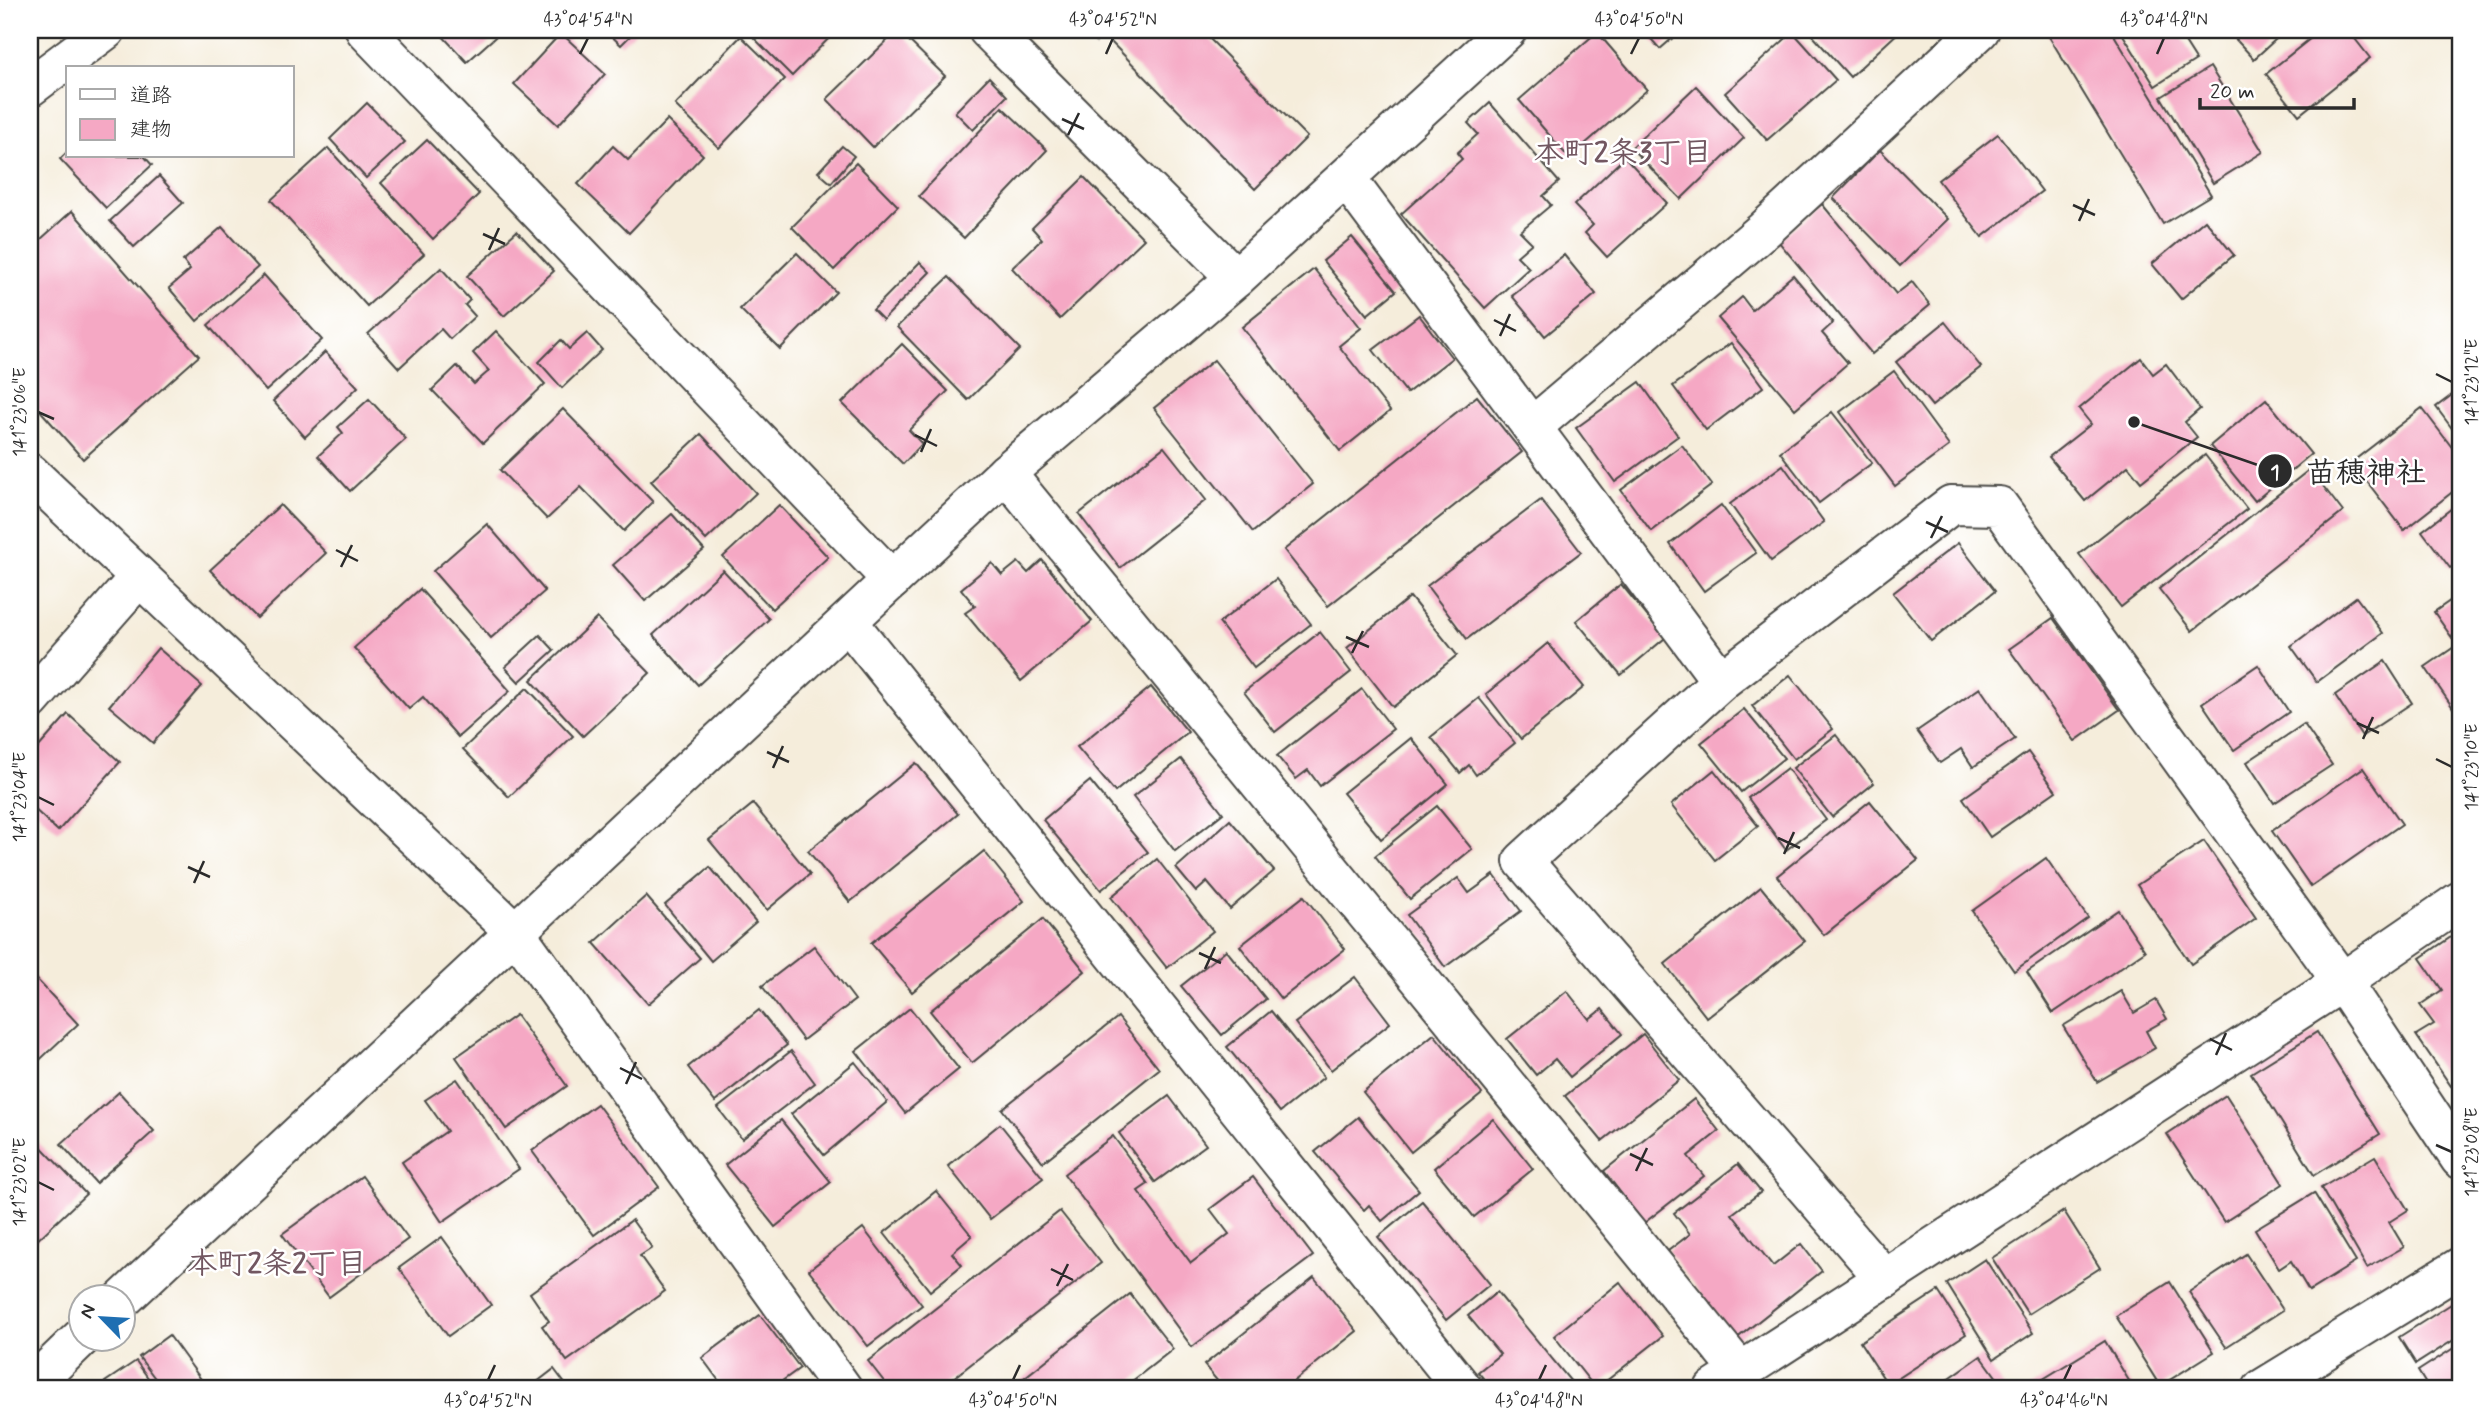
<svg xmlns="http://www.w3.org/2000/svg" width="2490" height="1419" viewBox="0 0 2490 1419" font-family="Mynerve,'Klee One',sans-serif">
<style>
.building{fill:#f5a8c4}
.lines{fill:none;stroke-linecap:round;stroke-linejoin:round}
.street-casing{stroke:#494845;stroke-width:42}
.primary-casing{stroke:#494845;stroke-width:42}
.street{stroke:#fff;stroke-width:38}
.primary{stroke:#fff;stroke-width:38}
.ticks{fill:none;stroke:#2b2b2b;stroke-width:2.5}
.labels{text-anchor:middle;stroke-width:5;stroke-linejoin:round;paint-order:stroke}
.neighbourhood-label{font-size:30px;font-weight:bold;fill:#725761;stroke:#fff}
.leader{fill:none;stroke:#2b2b2b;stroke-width:2.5}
.callout-dot{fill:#2b2b2b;stroke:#fff;stroke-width:2.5}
.mark-label{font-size:21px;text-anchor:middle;font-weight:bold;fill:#fff}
.callout-label{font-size:30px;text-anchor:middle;font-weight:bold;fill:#2b2b2b;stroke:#fff;stroke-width:5;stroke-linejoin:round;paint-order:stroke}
.neatline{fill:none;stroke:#2b2b2b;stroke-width:2.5}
.ticks-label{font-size:18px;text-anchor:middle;fill:#2b2b2b}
</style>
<rect width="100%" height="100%" fill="#fff"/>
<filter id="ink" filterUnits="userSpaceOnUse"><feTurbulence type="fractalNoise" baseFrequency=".0143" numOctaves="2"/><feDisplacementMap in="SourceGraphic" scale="14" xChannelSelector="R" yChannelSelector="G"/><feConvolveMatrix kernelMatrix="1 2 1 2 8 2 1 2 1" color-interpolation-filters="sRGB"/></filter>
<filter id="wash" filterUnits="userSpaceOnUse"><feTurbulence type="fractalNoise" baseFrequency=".00686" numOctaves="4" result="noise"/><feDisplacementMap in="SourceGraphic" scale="28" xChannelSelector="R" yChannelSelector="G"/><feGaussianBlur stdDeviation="1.57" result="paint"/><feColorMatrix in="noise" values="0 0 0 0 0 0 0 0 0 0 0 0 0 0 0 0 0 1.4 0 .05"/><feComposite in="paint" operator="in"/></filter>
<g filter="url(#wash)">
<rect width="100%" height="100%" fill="#f5eddb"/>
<g id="blocks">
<g class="building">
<path d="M437 30H503L467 62Z"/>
<path d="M605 30H636L621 45Z"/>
<path d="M762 30H837L792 76 754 38Z"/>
<path d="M898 30 945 76 873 147 827 99Z"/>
<path d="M1083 30H1107L1096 42Z"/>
<path d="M1119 30H1201L1307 137 1255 189 1109 40Z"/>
<path d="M1643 30H1682L1660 49Z"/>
<path d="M1819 30H1901L1850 77 1813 36Z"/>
<path d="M2045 30H2111L2211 195 2163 224Z"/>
<path d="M2120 30H2177L2196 60 2155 86Z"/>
<path d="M2227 30H2286L2254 59Z"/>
<path d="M2321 30H2348L2370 58 2299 115 2266 74Z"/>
<path d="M1597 32 1647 90 1569 158 1519 100Z"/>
<path d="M1793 32 1836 80 1767 140 1725 93Z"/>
<path d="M561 33 605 74 558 125 514 84Z"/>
<path d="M741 36 785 79 719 148 675 105Z"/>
<path d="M2210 67 2263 152 2213 183 2161 97Z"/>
<path d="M989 77 1007 96 973 130 955 112Z"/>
<path d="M1696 86 1744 138 1681 199 1631 148Z"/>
<path d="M367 103 405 142 366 178 330 139Z"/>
<path d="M1490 103 1559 182 1543 196 1551 205 1520 231 1532 243 1517 256 1529 268 1485 308 1401 214 1462 159 1457 153 1478 134 1468 123Z"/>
<path d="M1002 107 1047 150 964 238 919 196Z"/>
<path d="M667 120 703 155 629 233 578 184 613 146 628 160Z"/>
<path d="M1998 134 2042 191 1982 237 1938 180Z"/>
<path d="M427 140 479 194 433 239 381 183Z"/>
<path d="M842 146 854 156 831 183 818 172Z"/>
<path d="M328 148 424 254 367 306 271 200Z"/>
<path d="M1880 150 1948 219 1900 266 1833 198Z"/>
<path d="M68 151V156H144L152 165 106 208 60 159Z"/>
<path d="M1625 157 1667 203 1607 257 1585 233 1593 225 1574 205Z"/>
<path d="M856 163 898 206 834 270 792 227Z"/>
<path d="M159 176 183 203 134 247 110 221Z"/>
<path d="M1084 177 1144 239 1060 319 1012 268 1042 239 1032 228Z"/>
<path d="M1822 204 1896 294 1912 282 1930 305 1872 354 1778 241Z"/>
<path d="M72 211 199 356 83 459 30 399V249Z"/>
<path d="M2205 220 2234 255 2181 299 2152 264Z"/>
<path d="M222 227 258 267 197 321 169 288 190 270 183 261Z"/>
<path d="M517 231 554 271 504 316 467 276Z"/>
<path d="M1352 237 1396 291 1367 315 1323 261Z"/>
<path d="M797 253 836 292 780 349 740 309Z"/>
<path d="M1564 255 1596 294 1545 336 1512 296Z"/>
<path d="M920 262 930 272 883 320 873 310Z"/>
<path d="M441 268 470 300 465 305 475 316 450 339 441 329 399 368 368 334Z"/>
<path d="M1314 269 1361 328 1339 346 1390 411 1340 451 1242 327Z"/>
<path d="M264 275 322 340 266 391 208 325Z"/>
<path d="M1793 275 1833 323 1822 333 1848 363 1795 409 1718 318 1742 297 1752 310Z"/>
<path d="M949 277 1020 349 968 400 897 327Z"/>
<path d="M1419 315 1452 358 1407 393 1373 350Z"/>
<path d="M1945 322 1981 367 1932 406 1896 362Z"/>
<path d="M496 331 545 384 483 443 432 390 457 366 474 384 489 371 473 353Z"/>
<path d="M587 333 602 350 562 388 539 362 561 340 569 349Z"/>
<path d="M1731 343 1763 387 1706 430 1673 386Z"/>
<path d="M902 344 948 391 909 430 922 444 903 464 842 403Z"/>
<path d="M325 352 358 387 305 437 273 401Z"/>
<path d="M2141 358 2153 374 2166 364 2200 409 2185 422 2197 437 2141 482 2128 466 2085 501 2049 457 2091 424 2079 409Z"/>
<path d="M1214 360 1313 484 1253 532 1154 408Z"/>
<path d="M1894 371 1949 446 1895 486 1840 412Z"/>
<path d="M1640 382 1678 436 1615 482 1576 428Z"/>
<path d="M2460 389V439L2436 407Z"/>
<path d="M1477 396 1522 452 1328 606 1284 550Z"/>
<path d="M369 399 406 439 350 491 318 456 343 433 338 427Z"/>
<path d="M2266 399 2311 454 2255 501 2210 446Z"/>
<path d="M2422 408 2460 458V486L2404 530 2352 462Z"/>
<path d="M563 409 653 502 624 531 581 487 547 519 500 470Z"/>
<path d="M1832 412 1872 463 1819 503 1780 452Z"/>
<path d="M701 434 756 493 706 540 651 481Z"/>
<path d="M1682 445 1712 485 1651 531 1621 490Z"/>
<path d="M1164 447 1206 500 1120 568 1079 514Z"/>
<path d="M2205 455 2247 509 2121 607 2079 554Z"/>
<path d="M1783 465 1824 522 1771 561 1730 504Z"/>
<path d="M2310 469 2343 512 2192 631 2159 589Z"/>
<path d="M1541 500 1581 552 1467 639 1427 586Z"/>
<path d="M2460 502V561L2450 568 2422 531Z"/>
<path d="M280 505 326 553 257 618 210 570Z"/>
<path d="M779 505 828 557 772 609 723 557Z"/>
<path d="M1721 505 1756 553 1704 591 1670 544Z"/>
<path d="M672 514 704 550 645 601 613 565Z"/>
<path d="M487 524 545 591 491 638 433 571Z"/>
<path d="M1958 543 1995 591 1931 641 1893 593Z"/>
<path d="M1042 560 1092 621 1021 681 965 613 975 606 961 589 992 563 1002 575 1018 562 1028 573Z"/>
<path d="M723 570 769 619 698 685 653 635Z"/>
<path d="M1276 579 1311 624 1254 668 1219 623Z"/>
<path d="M1621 584 1665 638 1621 675 1576 621Z"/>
<path d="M420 589 510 691 458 737 423 697 409 709 354 648Z"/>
<path d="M2460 594V718L2425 667 2457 645 2434 612Z"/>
<path d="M1410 597 1457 655 1393 707 1347 648Z"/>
<path d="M2356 597 2383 633 2317 682 2291 646Z"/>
<path d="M597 618 650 673 583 736 531 680Z"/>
<path d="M2053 618 2119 710 2075 741 2009 649Z"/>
<path d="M1320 632 1351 672 1275 732 1244 692Z"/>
<path d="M540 635 554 650 519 682 505 667Z"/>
<path d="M1548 643 1584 687 1521 739 1486 694Z"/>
<path d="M158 648 202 686 153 743 109 706Z"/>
<path d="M2385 661 2412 703 2362 736 2335 695Z"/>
<path d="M2258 665 2289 712 2234 750 2202 703Z"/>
<path d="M1790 675 1833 729 1794 759 1752 706Z"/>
<path d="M1151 687 1188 732 1115 792 1077 747Z"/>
<path d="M527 688 573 736 509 797 463 749Z"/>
<path d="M1980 688 2015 739 1973 767 1961 749 1940 763 1917 731Z"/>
<path d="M1362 689 1393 729 1320 786 1308 770 1296 779 1277 756Z"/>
<path d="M1479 698 1515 743 1476 775 1469 765 1460 773 1431 737Z"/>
<path d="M1744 709 1784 758 1741 792 1701 743Z"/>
<path d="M68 714 120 762 58 831 30 805V757Z"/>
<path d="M2304 724 2332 765 2274 803 2247 762Z"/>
<path d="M1836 735 1874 783 1832 817 1793 768Z"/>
<path d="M1411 738 1448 784 1381 839 1343 793Z"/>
<path d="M2028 752 2056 791 1990 837 1963 798Z"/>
<path d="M1181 759 1223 813 1175 851 1133 797Z"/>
<path d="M916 763 958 814 850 902 808 851Z"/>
<path d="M1787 768 1826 820 1786 850 1748 798Z"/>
<path d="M2363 768 2402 824 2311 887 2272 831Z"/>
<path d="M1714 770 1758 826 1715 860 1671 805Z"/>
<path d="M1090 781 1148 852 1101 890 1043 820Z"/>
<path d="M1870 801 1918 860 1824 935 1777 876Z"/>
<path d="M753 804 810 874 767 910 709 840Z"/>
<path d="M1437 806 1472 849 1410 899 1375 856Z"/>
<path d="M1230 820 1274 871 1230 909 1207 882 1196 892 1176 868Z"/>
<path d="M2204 841 2256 918 2191 964 2137 885Z"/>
<path d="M984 851 1024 901 912 992 871 943Z"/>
<path d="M2046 858 2088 918 2014 971 1972 911Z"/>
<path d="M1157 859 1213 931 1167 968 1111 897Z"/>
<path d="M710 867 756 922 711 961 665 905Z"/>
<path d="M1494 875 1521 911 1445 967 1407 915 1458 878 1469 893Z"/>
<path d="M1761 887 1805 941 1707 1018 1665 964Z"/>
<path d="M646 896 700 958 648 1004 594 943Z"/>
<path d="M1304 896 1345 949 1281 999 1240 946Z"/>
<path d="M2118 910 2145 951 2053 1013 2027 972Z"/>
<path d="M1043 919 1085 971 972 1063 930 1011Z"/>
<path d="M2460 931V1080L2451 1086 2416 1035 2434 1024 2420 1005 2442 990 2420 958Z"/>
<path d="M814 946 855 1000 803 1040 762 986Z"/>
<path d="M1226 950 1266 999 1222 1035 1181 986Z"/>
<path d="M30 972 78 1024 30 1069Z"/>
<path d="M1355 977 1390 1023 1331 1070 1295 1023Z"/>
<path d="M1567 991 1589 1019 1602 1009 1622 1034 1570 1077 1555 1059 1536 1075 1507 1039Z"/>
<path d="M2121 991 2134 1013 2156 1000 2167 1019 2146 1031 2155 1048 2097 1082 2063 1026Z"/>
<path d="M910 1008 959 1069 905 1113 856 1051Z"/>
<path d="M759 1010 787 1045 715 1102 688 1067Z"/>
<path d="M1271 1011 1324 1077 1280 1112 1227 1047Z"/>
<path d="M516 1015 567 1086 506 1129 456 1057Z"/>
<path d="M1118 1017 1159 1069 1043 1162 1002 1109Z"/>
<path d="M2317 1032 2380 1134 2314 1175 2251 1073Z"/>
<path d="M1434 1034 1482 1094 1411 1152 1363 1092Z"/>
<path d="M1643 1034 1679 1080 1602 1141 1565 1096Z"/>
<path d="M791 1051 815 1083 742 1139 718 1108Z"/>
<path d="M855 1062 887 1102 824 1155 791 1114Z"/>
<path d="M457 1079 519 1169 442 1222 402 1162 447 1131 425 1100Z"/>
<path d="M119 1092 154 1131 96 1183 61 1144Z"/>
<path d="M2226 1095 2283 1184 2224 1222 2167 1134Z"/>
<path d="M1169 1096 1206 1145 1155 1182 1119 1133Z"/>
<path d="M1694 1099 1719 1131 1688 1156 1704 1176 1644 1223 1604 1171Z"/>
<path d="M597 1104 659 1187 594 1235 532 1151Z"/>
<path d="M1358 1117 1419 1190 1382 1221 1369 1205 1364 1210 1315 1152Z"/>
<path d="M1493 1119 1533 1169 1474 1217 1434 1168Z"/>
<path d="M781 1120 831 1182 775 1227 725 1165Z"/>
<path d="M1000 1124 1043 1178 990 1219 948 1166Z"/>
<path d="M30 1135 86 1194 30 1247Z"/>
<path d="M1113 1136 1148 1184 1138 1191 1191 1263 1229 1234 1210 1209 1253 1177 1313 1256 1192 1347 1064 1174Z"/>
<path d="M2375 1156 2408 1210 2389 1222 2404 1247 2367 1268 2321 1188Z"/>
<path d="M1738 1164 1761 1192 1732 1214 1773 1266 1801 1244 1822 1271 1736 1339 1668 1251 1690 1234 1674 1213Z"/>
<path d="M362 1176 408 1239 329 1297 282 1234Z"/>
<path d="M936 1191 972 1236 952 1253 962 1265 930 1291 884 1233Z"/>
<path d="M2314 1193 2356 1262 2309 1291 2291 1261 2279 1269 2255 1229Z"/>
<path d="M1422 1201 1490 1284 1446 1320 1378 1237Z"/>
<path d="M1060 1211 1101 1263 939 1389H890L868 1361Z"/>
<path d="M2064 1211 2100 1268 2028 1314 1992 1258Z"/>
<path d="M632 1220 652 1248 640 1256 665 1291 567 1361 542 1326 549 1321 530 1293Z"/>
<path d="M863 1228 922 1305 868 1346 809 1270Z"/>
<path d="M442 1237 491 1305 448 1336 399 1268Z"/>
<path d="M2246 1254 2283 1310 2226 1347 2189 1292Z"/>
<path d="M1985 1259 2033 1333 1994 1359 1947 1284Z"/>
<path d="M1314 1277 1357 1331 1284 1389H1224L1204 1365Z"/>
<path d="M1620 1282 1663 1336 1596 1389 1554 1336Z"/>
<path d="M2170 1282 2214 1352 2160 1386 2116 1316Z"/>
<path d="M1938 1291 1966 1334 1888 1385 1860 1342Z"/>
<path d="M1497 1292 1577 1389H1492L1478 1372 1500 1354 1468 1316Z"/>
<path d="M1130 1294 1173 1349 1122 1389H1010Z"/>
<path d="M2456 1301 2460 1307V1336L2416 1364 2399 1337Z"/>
<path d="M760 1315 800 1368 771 1389H725L702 1358Z"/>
<path d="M169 1335 208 1389H163L139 1357Z"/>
<path d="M2105 1341 2134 1389H2027Z"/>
<path d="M2460 1344V1389H2429L2418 1371Z"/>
<path d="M1981 1356 2005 1389H1934Z"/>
<path d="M136 1361 156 1389H110L105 1382Z"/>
<path d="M554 1369 569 1389H528Z"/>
</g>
</g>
</g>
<g filter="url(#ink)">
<use href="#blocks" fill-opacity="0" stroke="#494845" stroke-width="2"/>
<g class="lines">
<defs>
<g id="street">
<path d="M365 30 892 580"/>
<path d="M988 30 1236 278"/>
<path d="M1346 178 1721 681 1951 505 1999 506 2342 982 2460 1159"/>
<path d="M1532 427 1764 230 1980 30"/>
<path d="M30 473 516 933 843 1389"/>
<path d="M1006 473 1741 1372"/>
<path d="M848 622 1463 1389"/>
<path d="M1721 681 1523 861 1885 1279"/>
<path d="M30 701 139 577"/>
<path d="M122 1300 1006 473 1236 278 1507 30"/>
<path d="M30 1387 81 1338"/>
<path d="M1714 1389 2342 982 2460 901"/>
<path d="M2262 1389 2460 1267"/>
</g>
<path id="primary" d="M30 87 106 30"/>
</defs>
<use href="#street" class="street-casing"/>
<use href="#primary" class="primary-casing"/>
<use href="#street" class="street"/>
<use href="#primary" class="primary"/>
</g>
</g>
<path class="ticks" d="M580 54 588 38M1106 54 1113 38M1631 54 1639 38M2157 54 2164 38M1062 119 1084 129M1068 135 1079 113M2073 205 2095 215M2079 221 2089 199M483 234 505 244M489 250 499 228M1494 320 1516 331M1500 336 1510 314M2436 374 2452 382M38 412 54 419M915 435 937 446M921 452 931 429M1926 522 1948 532M1931 538 1942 516M336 550 358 561M341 567 352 545M1346 637 1369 647M1352 653 1363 631M2357 723 2379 733M2363 739 2373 717M767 752 789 762M2436 759 2452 767M773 768 783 746M38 797 54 805M1778 838 1800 848M1784 854 1794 832M188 867 210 877M194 883 204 861M1199 953 1221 963M1205 969 1215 947M2210 1039 2232 1050M2216 1055 2226 1033M620 1068 642 1079M626 1084 636 1062M2436 1145 2452 1152M1630 1154 1653 1165M1636 1171 1647 1148M38 1182 54 1190M1051 1269 1073 1280M1057 1286 1068 1264M488 1380 495 1365M1013 1380 1020 1365M1539 1380 1546 1365M2064 1380 2071 1365"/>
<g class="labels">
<g class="neighbourhood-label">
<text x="1623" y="162">本町2条3丁目</text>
<text x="277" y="1273">本町2条2丁目</text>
</g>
</g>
<path class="leader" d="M2134 422L2275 471"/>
<g class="callout-dot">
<circle cx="2134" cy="422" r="7"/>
<circle cx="2275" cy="471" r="18"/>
</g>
<g class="mark-label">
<text x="2275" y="479">1</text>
</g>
<g class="callout-label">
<text x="2366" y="482">苗穂神社</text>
</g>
<rect width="2490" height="1419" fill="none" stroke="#fff" stroke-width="77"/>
<rect x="66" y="66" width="228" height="91" fill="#ffffff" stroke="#aaaaaa" stroke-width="2"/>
<rect x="80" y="89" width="35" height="10" fill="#ffffff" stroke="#aaaaaa" stroke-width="2"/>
<text x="130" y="102" font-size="21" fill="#2b2b2b">道路</text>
<rect x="80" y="119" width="35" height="21" fill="#f5a8c4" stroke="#aaaaaa" stroke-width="2"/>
<text x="130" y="136" font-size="21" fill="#2b2b2b">建物</text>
<g transform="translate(102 1318) rotate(295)"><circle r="33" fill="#ffffff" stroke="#aaaaaa" stroke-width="2"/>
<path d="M0-5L12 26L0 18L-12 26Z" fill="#1f6fb2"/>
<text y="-10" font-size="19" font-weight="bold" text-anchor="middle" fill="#2b2b2b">N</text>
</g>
<path d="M2200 98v10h154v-10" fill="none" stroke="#2b2b2b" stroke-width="3.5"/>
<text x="2210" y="98" font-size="21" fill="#2b2b2b" stroke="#ffffff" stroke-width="5" paint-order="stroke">20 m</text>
<rect x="38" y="38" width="2414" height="1342" class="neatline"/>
<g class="ticks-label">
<text x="588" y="25">43°04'54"N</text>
<text x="1113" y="25">43°04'52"N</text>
<text x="1639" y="25">43°04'50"N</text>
<text x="2164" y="25">43°04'48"N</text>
<text transform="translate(2471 382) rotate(-90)" y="6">141°23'12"E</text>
<text transform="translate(19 412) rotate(-90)" y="6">141°23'06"E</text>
<text transform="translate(2471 767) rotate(-90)" y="6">141°23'10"E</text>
<text transform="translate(19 797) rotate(-90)" y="6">141°23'04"E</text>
<text transform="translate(2471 1152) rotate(-90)" y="6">141°23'08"E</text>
<text transform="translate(19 1182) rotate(-90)" y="6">141°23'02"E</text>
<text x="488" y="1406">43°04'52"N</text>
<text x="1013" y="1406">43°04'50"N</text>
<text x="1539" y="1406">43°04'48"N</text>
<text x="2064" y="1406">43°04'46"N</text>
</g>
</svg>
